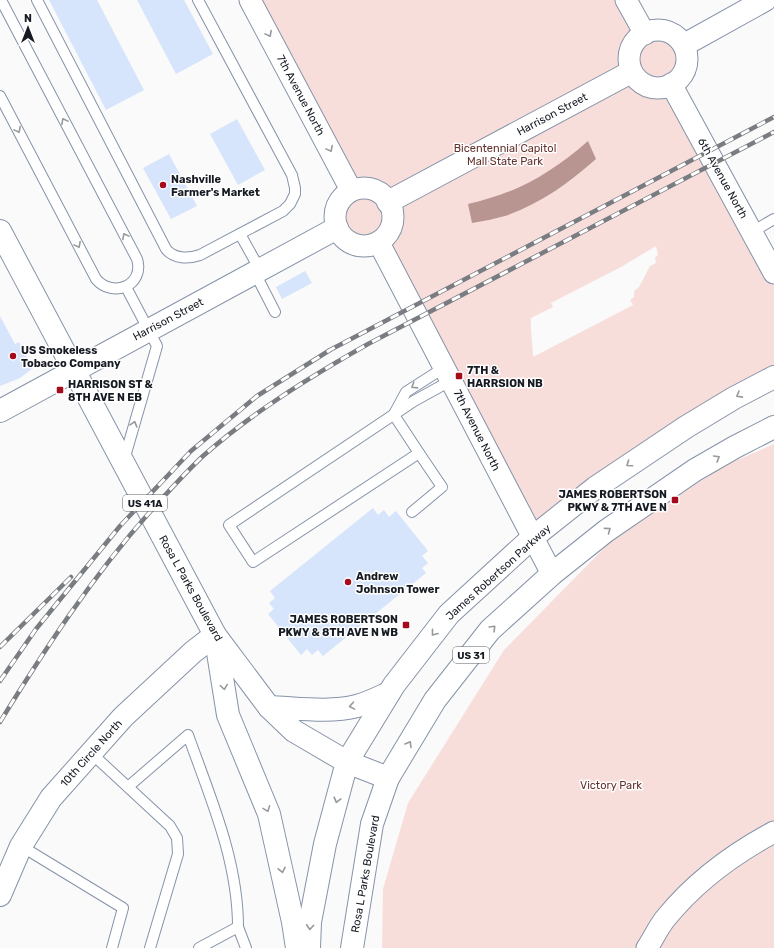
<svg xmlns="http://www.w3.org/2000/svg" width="774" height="948" viewBox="0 0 774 948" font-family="Rubik,sans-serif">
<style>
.green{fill:#f8dedb;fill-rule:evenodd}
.water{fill:#b89591}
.building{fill:#d6e5fc}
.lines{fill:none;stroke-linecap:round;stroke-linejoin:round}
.service-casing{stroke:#8693a8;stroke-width:12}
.minor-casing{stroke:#8693a8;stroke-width:23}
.tertiary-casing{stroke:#8693a8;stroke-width:24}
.primary-casing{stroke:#8693a8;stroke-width:24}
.service{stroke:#fff;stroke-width:10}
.minor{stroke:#fff;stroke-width:21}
.tertiary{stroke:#fff;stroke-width:22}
.primary{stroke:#fff;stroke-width:22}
.rail-casing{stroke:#797c80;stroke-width:4.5}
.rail{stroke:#fff;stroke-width:3;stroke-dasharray:9;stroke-linecap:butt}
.oneway{stroke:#96989c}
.poi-dot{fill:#a50b1b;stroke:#fff;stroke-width:1.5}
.labels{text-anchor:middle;stroke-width:3;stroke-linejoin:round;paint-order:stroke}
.shield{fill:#fff;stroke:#5c5f65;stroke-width:1}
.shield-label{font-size:10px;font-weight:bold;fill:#161b23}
.street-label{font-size:11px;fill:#161b23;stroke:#fff}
.park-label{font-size:11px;fill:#64322e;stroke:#fff}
.poi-label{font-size:11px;font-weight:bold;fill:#161b23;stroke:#fff;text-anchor:start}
</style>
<rect width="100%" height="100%" fill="#fafafa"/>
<g class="green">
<path d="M250 0H626L653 31C680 26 698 58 679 79L774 273V377L532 538 370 246C342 247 323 217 344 195ZM656 246 658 255 655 258 656 263 650 266 639 287 634 291V297L630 300 633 305 533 357C533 344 530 331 531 318L553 307 551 303 621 267Z"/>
<path d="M774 444V948H382L383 889 408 803 504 650 613 539 724 466Z"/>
</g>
<path class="water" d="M588 141 596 159C569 183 540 204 505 216 495 219 483 221 472 223L468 204C517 193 550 174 588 141Z"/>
<g class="building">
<path d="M49 0H97L144 90 106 110Z"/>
<path d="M137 0H184L213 54 176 74Z"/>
<path d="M237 119 265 170 238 185 210 134Z"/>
<path d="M169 154 197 206 171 219 143 168Z"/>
<path d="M305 271 312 283 282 299 276 287Z"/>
<path d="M0 316 15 344 19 342 33 368 20 378 0 386Z"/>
<path d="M373 508 378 515 384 510 389 517 396 511 428 551 422 556 428 563 422 568 426 573 323 656 318 650 312 655 307 649 301 655 268 614 274 609 269 603 275 598 270 591Z"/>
</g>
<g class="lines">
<defs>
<g id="service">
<path d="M37 0 166 249C174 259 188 259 200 255L283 211 290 204 295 194V188L292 175 198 0"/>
<path d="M0 96 96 279C113 299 145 285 137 259L1 0"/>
<path d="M752 232 774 219"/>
<path d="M240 234 260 270"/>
<path d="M255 273 275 312"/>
<path d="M394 414 406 392 445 367"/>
<path d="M394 415 419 453 253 562 229 525 414 401 452 380"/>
<path d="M124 460 157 346 126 287"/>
<path d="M412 512 442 487 419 453"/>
<path d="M90 752 170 826 177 838 178 854 150 948"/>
<path d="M129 786 188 735C210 797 238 860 238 927"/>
<path d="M21 846 123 908 112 948"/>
<path d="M199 948 238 927 246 948"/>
</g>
<g id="minor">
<path d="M250 0 351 190"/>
<path d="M626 0 645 34"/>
<circle cx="658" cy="59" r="29"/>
<path d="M671 84 774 273"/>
<circle cx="364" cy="217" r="29"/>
<path d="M379 243 552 574"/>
<path d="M647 948C653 939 658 928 665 919 694 883 733 854 774 832"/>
</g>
<g id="tertiary">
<path d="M684 45 765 0"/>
<path d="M388 202 631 72"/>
<path d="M0 411 337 228"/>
<path d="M0 895 21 846 51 798 123 717 193 652 215 635"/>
</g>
<g id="primary">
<path d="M0 231 215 635 269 707 294 731 347 762 388 778"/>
<path d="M216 640 228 715 269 814 293 922 297 948"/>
<path d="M269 707C297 708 329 713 357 706 368 703 378 698 389 693"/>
<path d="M309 948 310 922 325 844 347 762 394 685 449 614 532 538 595 488 686 427 734 398 774 377"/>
<path d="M352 948 372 824 388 778 435 700 490 630 552 574 606 531 695 470 735 447 774 427"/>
</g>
</defs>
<use href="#service" class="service-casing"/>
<use href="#minor" class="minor-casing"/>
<use href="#tertiary" class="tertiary-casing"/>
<use href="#primary" class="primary-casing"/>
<use href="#service" class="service"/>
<use href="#minor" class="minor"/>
<use href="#tertiary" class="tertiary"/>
<use href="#primary" class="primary"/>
<defs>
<g id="rail">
<path d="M0 647 71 577"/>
<path d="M0 681 36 629 120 526 191 451 257 396 330 350 774 117"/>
<path d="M0 722C45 649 92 577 149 513 166 494 184 474 203 456 253 412 310 377 368 344L774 132"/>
</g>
</defs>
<use href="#rail" class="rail-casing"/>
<use href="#rail" class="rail"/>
</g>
<defs><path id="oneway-chevron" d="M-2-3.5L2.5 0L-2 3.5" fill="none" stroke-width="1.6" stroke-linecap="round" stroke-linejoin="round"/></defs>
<g class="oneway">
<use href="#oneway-chevron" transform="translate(269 34) rotate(62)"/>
<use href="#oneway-chevron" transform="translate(64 121) rotate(-118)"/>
<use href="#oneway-chevron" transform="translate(18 130) rotate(62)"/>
<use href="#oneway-chevron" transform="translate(330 149) rotate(62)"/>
<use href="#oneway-chevron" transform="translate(125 236) rotate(-118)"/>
<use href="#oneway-chevron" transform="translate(78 245) rotate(62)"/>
<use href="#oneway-chevron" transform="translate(414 386) rotate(148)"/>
<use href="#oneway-chevron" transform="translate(739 395) rotate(151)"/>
<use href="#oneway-chevron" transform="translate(134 424) rotate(-74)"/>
<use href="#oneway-chevron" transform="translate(717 458) rotate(-30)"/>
<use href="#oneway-chevron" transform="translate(629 464) rotate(145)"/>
<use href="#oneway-chevron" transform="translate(608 530) rotate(-36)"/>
<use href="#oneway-chevron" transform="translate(493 628) rotate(-45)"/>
<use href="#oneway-chevron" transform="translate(434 633) rotate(128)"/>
<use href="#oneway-chevron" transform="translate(224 687) rotate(82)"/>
<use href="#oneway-chevron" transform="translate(352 706) rotate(170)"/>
<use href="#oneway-chevron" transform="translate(409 744) rotate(-59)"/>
<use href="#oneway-chevron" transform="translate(337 800) rotate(105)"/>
<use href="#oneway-chevron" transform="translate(267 809) rotate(69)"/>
<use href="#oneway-chevron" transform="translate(282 870) rotate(78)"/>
<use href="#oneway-chevron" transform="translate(310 927) rotate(94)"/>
</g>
<g class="poi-dot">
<circle cx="163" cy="185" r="4"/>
<circle cx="13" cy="356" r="4"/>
<rect x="455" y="372" width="8" height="8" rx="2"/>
<rect x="56" y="386" width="8" height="8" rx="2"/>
<rect x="671" y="496" width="8" height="8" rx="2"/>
<circle cx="348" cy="582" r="4"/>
<rect x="402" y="621" width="8" height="8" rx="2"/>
</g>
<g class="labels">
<g class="shield">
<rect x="123" y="495" width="44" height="16" rx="3"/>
<rect x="453" y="647" width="36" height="16" rx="3"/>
</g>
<g class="shield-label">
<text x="145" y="507">US 41A</text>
<text x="471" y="659">US 31</text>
</g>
<g class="street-label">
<text transform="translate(301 95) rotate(62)" y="4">7th Avenue North</text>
<text transform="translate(552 114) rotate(-28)" y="4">Harrison Street</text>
<text transform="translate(723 178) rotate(61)" y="4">6th Avenue North</text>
<text transform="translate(168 319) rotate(-28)" y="4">Harrison Street</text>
<text transform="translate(477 430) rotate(63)" y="4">7th Avenue North</text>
<text transform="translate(498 572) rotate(-42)" y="4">James Robertson Parkway</text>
<text transform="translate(191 588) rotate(61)" y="4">Rosa L Parks Boulevard</text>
<text transform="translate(91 753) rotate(-48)" y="4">10th Circle North</text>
<text transform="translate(365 874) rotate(-80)" y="4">Rosa L Parks Boulevard</text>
</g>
<g class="park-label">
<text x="505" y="152">Bicentennial Capitol<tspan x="505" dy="13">Mall State Park</tspan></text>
<text x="611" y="789">Victory Park</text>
</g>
<g class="poi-label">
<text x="171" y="183">Nashville<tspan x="171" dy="13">Farmer's Market</tspan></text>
<text x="21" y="354">US Smokeless<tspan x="21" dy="13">Tobacco Company</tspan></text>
<text x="467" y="374">7TH &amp;<tspan x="467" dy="13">HARRSION NB</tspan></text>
<text x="68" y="388">HARRISON ST &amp;<tspan x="68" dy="13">8TH AVE N EB</tspan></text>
<text x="667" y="498" text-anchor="end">JAMES ROBERTSON<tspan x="667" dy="13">PKWY &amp; 7TH AVE N</tspan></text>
<text x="356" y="580">Andrew<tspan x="356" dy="13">Johnson Tower</tspan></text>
<text x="398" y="623" text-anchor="end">JAMES ROBERTSON<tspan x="398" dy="13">PKWY &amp; 8TH AVE N WB</tspan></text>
</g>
</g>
<g transform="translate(28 28)" stroke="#ffffff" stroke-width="3" paint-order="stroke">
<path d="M0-3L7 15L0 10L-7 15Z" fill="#161b23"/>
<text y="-6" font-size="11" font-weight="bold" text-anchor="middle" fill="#161b23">N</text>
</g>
</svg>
